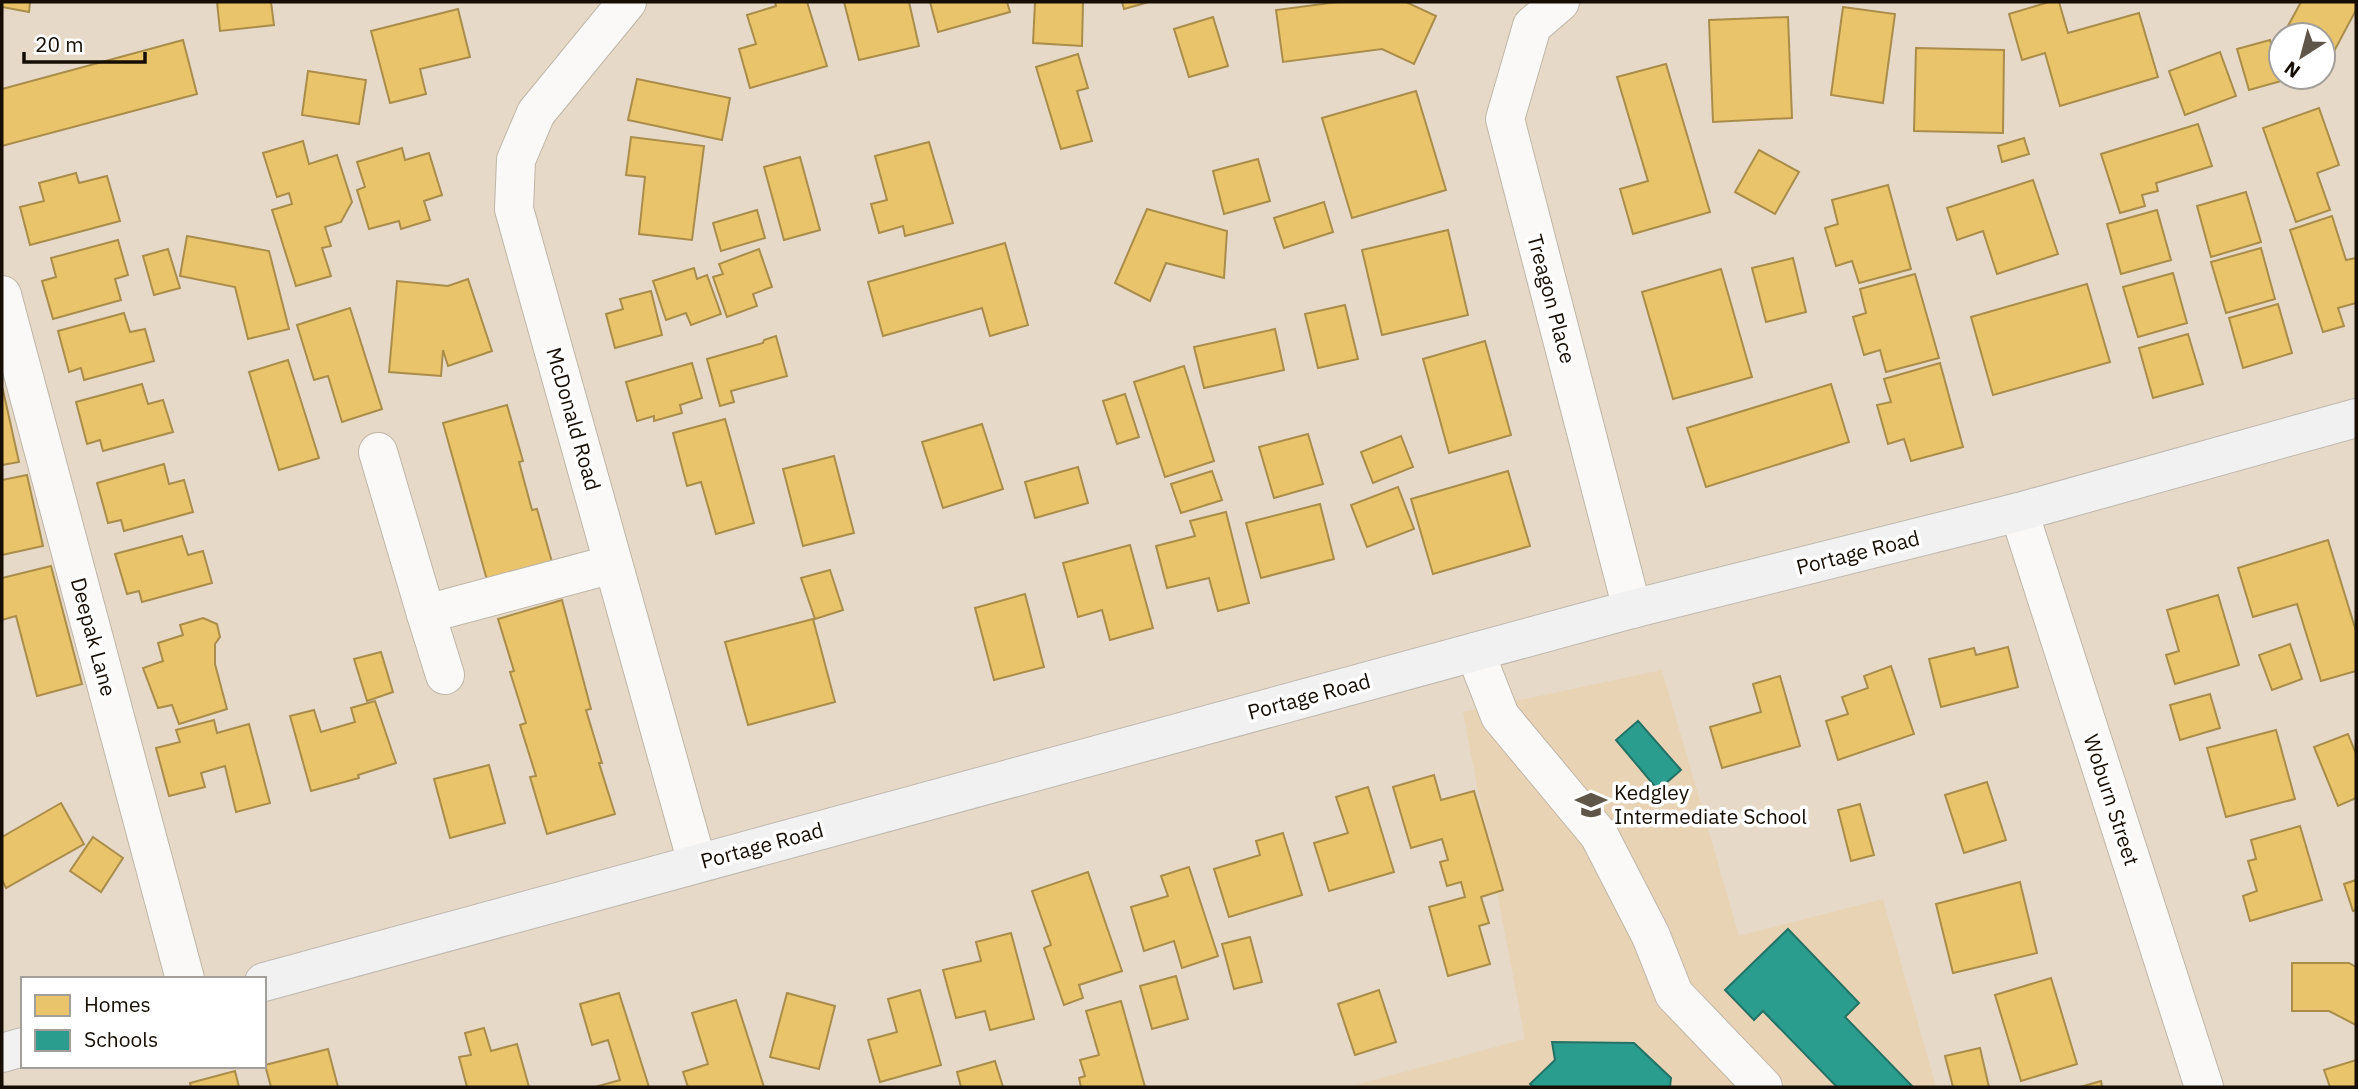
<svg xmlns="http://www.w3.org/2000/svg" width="2358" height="1089" viewBox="0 0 2358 1089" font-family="'IBM Plex Sans',sans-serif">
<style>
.built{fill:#e8d3b5}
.homes{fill:#e9c46a;stroke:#aa8d4b;stroke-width:2}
.schools{fill:#2a9d8f;stroke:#247265;stroke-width:2}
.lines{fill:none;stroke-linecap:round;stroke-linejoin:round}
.minor-casing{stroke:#bfb6a8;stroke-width:40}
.major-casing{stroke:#bfb8b0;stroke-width:40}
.minor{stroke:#fbf9f7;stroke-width:38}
.major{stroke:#f1f1f1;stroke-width:38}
.labels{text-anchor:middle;stroke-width:7;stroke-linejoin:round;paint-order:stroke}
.street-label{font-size:21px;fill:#160e04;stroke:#fff}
.poi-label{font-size:21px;fill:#160e04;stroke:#fff;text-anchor:start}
</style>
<rect width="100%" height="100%" fill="#e6d9c7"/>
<path class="built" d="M1662 670 1739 936 1883 899 1936 1087H1349L1525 1039 1463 712Z"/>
<g class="homes">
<path d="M2 2H30L29 12 2 7Z"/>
<path d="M217 2H271L274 25 220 31Z"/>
<path d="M775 2H807L827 66 750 88 739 49 756 44 747 15 776 6Z"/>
<path d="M844 2H909L919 46 859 60Z"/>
<path d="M930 2H1007L1010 12 938 32Z"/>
<path d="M1035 2H1083L1082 46 1033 43Z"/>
<path d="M1122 2H1149L1124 9Z"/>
<path d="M1338 2H1406L1436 16 1414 64 1382 49 1283 62 1276 10Z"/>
<path d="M2049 2H2059L2068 33 2139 13 2158 77 2060 106 2045 53 2022 60 2009 14Z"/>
<path d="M2301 2H2356V10L2331 57 2323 53V35H2289L2284 33Z"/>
<path d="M1843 7 1895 14 1883 103 1831 95Z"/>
<path d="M458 9 470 57 420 69 426 94 390 103 371 31Z"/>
<path d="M1213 17 1228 66 1189 77 1174 29Z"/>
<path d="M1788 17 1792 118 1713 122 1709 20Z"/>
<path d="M183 40 197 94 2 146V89Z"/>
<path d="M2270 40 2281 81 2249 90 2237 49Z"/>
<path d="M1916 48 2004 50 2003 133 1914 131Z"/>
<path d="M2220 52 2236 96 2185 115 2169 71Z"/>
<path d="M1078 54 1088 88 1077 91 1092 141 1061 149 1036 67Z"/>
<path d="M1666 64 1710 212 1633 234 1620 189 1648 181 1617 77Z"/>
<path d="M308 71 366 80 359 124 302 115Z"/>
<path d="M637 79 730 98 722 140 628 120Z"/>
<path d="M1416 91 1446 190 1352 218 1322 118Z"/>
<path d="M2319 108 2339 165 2317 173 2330 210 2296 222 2263 128Z"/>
<path d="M2198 124 2212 166 2156 183 2158 191 2142 195 2145 206 2120 213 2101 154Z"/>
<path d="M631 137 704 146 692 240 639 234 645 177 626 175Z"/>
<path d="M2024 138 2029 154 2002 162 1998 146Z"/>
<path d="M303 141 309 164 337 155 352 202 341 222 325 227 331 246 322 248 331 276 296 286 272 210 292 204 289 193 277 197 263 153Z"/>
<path d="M929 142 953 223 905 236 903 226 879 233 871 204 887 200 875 156Z"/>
<path d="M402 148 405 160 429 153 442 195 424 201 430 220 401 229 399 221 369 229 357 190 365 187 357 162Z"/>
<path d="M1759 150 1799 172 1775 214 1735 192Z"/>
<path d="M800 157 820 230 784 240 764 167Z"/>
<path d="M1258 159 1270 201 1224 214 1213 171Z"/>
<path d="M76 173 79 183 107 176 120 221 30 245 20 207 44 201 39 183Z"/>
<path d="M2033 180 2058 254 1997 274 1983 231 1957 240 1947 208Z"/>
<path d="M1888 185 1911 269 1859 283 1852 261 1836 266 1825 228 1838 224 1832 200Z"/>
<path d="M2246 192 2261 242 2211 257 2197 206Z"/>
<path d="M1324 202 1333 232 1284 248 1274 218Z"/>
<path d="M1147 209 1227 231 1224 278 1166 263 1150 301 1115 283Z"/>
<path d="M757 210 765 238 721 251 713 223Z"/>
<path d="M2157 210 2171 260 2121 274 2107 224Z"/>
<path d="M2332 216 2346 260 2356 258V303L2338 308 2344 326 2323 332 2290 230Z"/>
<path d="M1448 230 1468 315 1382 335 1362 250Z"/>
<path d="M187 236 269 251 289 329 248 339 235 287 180 276Z"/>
<path d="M118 240 128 275 115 279 121 300 53 319 42 281 56 277 51 258Z"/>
<path d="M1005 243 1028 325 990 336 982 308 883 336 868 282Z"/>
<path d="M2261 248 2275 299 2226 313 2211 262Z"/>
<path d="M168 249 180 288 154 295 143 256Z"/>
<path d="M759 249 772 287 753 294 757 306 727 317 713 277 723 274 719 264Z"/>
<path d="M1793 258 1806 312 1766 322 1752 268Z"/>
<path d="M694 268 697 279 707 275 721 314 691 325 686 313 666 320 653 281Z"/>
<path d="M1721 269 1752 377 1673 399 1642 292Z"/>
<path d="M2173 273 2187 323 2138 337 2123 287Z"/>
<path d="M1915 274 1939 358 1886 372 1880 350 1864 355 1853 317 1866 313 1860 289Z"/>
<path d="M468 279 492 351 448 366 443 350 441 376 389 372 397 281 448 286Z"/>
<path d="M2087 284 2110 362 1993 395 1971 317Z"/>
<path d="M651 291 662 335 615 348 606 314 623 309 620 299Z"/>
<path d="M2278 304 2292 353 2243 368 2229 318Z"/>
<path d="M1345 305 1358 359 1318 368 1305 314Z"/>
<path d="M350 308 382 409 342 422 328 376 314 380 297 325Z"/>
<path d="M124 313 130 332 145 329 154 361 84 380 81 368 69 372 58 331Z"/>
<path d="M1275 329 1284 370 1204 388 1194 347Z"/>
<path d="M2188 334 2203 384 2153 398 2139 348Z"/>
<path d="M776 336 787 376 731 391 734 402 720 406 707 359 763 343 764 340Z"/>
<path d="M1485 341 1511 435 1449 453 1423 359Z"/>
<path d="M288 360 319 458 279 470 249 372Z"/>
<path d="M692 363 702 398 680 405 682 413 654 421V416L637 421 626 382Z"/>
<path d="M1940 363 1963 447 1911 461 1904 439 1888 444 1877 405 1891 402 1884 379Z"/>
<path d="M1184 366 1214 461 1165 477 1134 382Z"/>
<path d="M142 384 148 404 163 400 173 432 103 451 100 440 87 444 76 402Z"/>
<path d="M1831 384 1849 442 1706 487 1687 428Z"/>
<path d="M3 390 19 462 2 465V391Z"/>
<path d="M1125 394 1139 437 1117 444 1103 401Z"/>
<path d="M507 405 523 461 519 462 532 510 537 509 552 562 487 580 443 423Z"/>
<path d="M725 419 754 523 716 534 701 482 687 486 673 433Z"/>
<path d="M982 424 1003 489 943 508 922 442Z"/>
<path d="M1308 434 1323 484 1274 498 1259 447Z"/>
<path d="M1401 436 1413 467 1373 483 1361 452Z"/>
<path d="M834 456 854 533 803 546 783 469Z"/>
<path d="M164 464 169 484 184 480 193 512 124 531 121 520 108 523 97 483Z"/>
<path d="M1078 467 1088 503 1035 518 1025 482Z"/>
<path d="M1212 471 1222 500 1181 513 1171 484Z"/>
<path d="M1508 471 1530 546 1433 574 1411 499Z"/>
<path d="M27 475 43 546 2 555V480Z"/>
<path d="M1398 487 1414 529 1367 547 1351 505Z"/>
<path d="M1320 504 1334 559 1261 578 1246 523Z"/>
<path d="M1226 512 1249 603 1218 611 1209 578 1167 588 1156 546 1195 536 1190 521Z"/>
<path d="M182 536 188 555 203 551 212 583 142 602 139 591 127 594 115 554Z"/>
<path d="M2328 540 2356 631V671L2321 681 2297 604 2253 617 2238 568Z"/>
<path d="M1130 545 1153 628 1110 640 1102 610 1078 617 1063 563Z"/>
<path d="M51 566 82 684 37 696 16 616 2 620V578Z"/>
<path d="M830 570 843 610 815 619 801 578Z"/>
<path d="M1025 594 1044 667 994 680 975 608Z"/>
<path d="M2218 595 2239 665 2175 684 2166 655 2179 651 2167 610Z"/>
<path d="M562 600 591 709 586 710 602 763H599L615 814 547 834 530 777 536 776 520 725 526 723 510 672 514 671 498 619Z"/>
<path d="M203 618 217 624 220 637 215 644V664L227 709 179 724 172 705 158 708 143 668 163 661 158 643 183 635 180 625Z"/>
<path d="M813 619 835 702 748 725 725 642Z"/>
<path d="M2290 644 2302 679 2272 690 2259 655Z"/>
<path d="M2008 647 2018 687 1941 707 1929 659 1974 648 1976 655Z"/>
<path d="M381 652 393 692 367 701 354 659Z"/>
<path d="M1891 666 1914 734 1838 760 1826 721 1848 714 1842 697 1868 688 1864 676Z"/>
<path d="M1780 676 1800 746 1722 768 1710 727 1761 712 1753 684Z"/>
<path d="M2210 694 2220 728 2180 740 2170 705Z"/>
<path d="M375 701 396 763 358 775 359 778 311 791 290 716 314 710 321 732 355 722 351 708Z"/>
<path d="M214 720 217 733 249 724 270 803 236 812 225 766 201 773 205 787 169 796 156 748 180 742 176 730Z"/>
<path d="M2276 730 2295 799 2226 817 2207 748Z"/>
<path d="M2348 734 2356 754V798L2338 806 2314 747Z"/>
<path d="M489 765 505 823 450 838 434 779Z"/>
<path d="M1434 775 1441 800 1474 791 1503 890 1481 897 1489 923 1479 926 1490 964 1448 976 1429 907 1465 897 1461 882 1447 886 1440 862 1448 860 1442 839 1411 848 1393 787Z"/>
<path d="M1987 782 2006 840 1964 853 1945 795Z"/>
<path d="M1368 787 1394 872 1329 891 1314 843 1348 833 1336 797Z"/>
<path d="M61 803 84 844 6 888 2 880V837Z"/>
<path d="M1860 804 1874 855 1851 861 1838 810Z"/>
<path d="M2300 826 2322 900 2250 921 2243 896 2257 891 2248 861 2256 859 2251 840Z"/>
<path d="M1283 833 1302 895 1229 917 1214 869 1260 855 1256 841Z"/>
<path d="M93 837 123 858 101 892 70 871Z"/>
<path d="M1189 867 1218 956 1182 968 1174 941 1144 951 1131 907 1168 896 1161 876Z"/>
<path d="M1088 872 1122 971 1079 985 1083 998 1064 1005 1044 948 1051 945 1032 891Z"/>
<path d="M2356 880V910L2353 911 2344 884Z"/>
<path d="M2020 882 2037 953 1953 973 1936 904Z"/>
<path d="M1011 933 1034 1019 990 1030 985 1011 956 1018 943 970 981 961 976 942Z"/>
<path d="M1250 937 1262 982 1234 989 1222 944Z"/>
<path d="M2292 963H2349L2356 967V1025L2329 1011H2292Z"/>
<path d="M1176 976 1188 1019 1152 1029 1140 986Z"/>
<path d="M2051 978 2077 1064 2021 1081 1995 995Z"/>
<path d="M920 990 941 1065 880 1082 868 1040 897 1032 888 999Z"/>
<path d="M1379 990 1396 1042 1355 1055 1338 1004Z"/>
<path d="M619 993 649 1087H595L620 1080 608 1040 592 1045 580 1004Z"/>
<path d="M787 993 835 1006 819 1069 770 1057Z"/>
<path d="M736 1000 764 1087H688L683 1072 708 1064 692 1013Z"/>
<path d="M1121 1001 1145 1087H1081L1079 1078 1085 1076 1080 1060 1099 1055 1086 1011Z"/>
<path d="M484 1028 491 1051 517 1044 529 1087H467L459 1057 471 1055 465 1033Z"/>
<path d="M1980 1048 1989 1087H1953L1945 1056Z"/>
<path d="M328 1049 338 1087H271L265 1065Z"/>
<path d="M2356 1060V1087H2330L2324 1070Z"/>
<path d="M995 1061 1003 1087H961L957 1072Z"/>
<path d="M235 1071 239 1087H191L190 1083Z"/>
<path d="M2101 1081 2102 1087H2080Z"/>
</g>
<g class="schools">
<path d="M1638 721 1681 770 1658 790 1616 740Z"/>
<path d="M1788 929 1859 1003 1845 1017 1913 1087H1837L1763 1011 1754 1020 1725 990Z"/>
<path d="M1552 1042 1634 1043 1671 1078 1670 1087H1533L1530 1084 1555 1060Z"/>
</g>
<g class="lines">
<defs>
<g id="minor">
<path d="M627 2 536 113 516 160 514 209 697 863"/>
<path d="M1560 2 1532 26 1505 119 1632 609"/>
<path d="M2 295 185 979"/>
<path d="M378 452 426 614"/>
<path d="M2019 512 2204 1087"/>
<path d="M1475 652 1500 716 1599 835 1651 936 1674 994 1763 1087"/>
<path d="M445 675 426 614 613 564"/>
</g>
<g id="major">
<path d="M264 982 1632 609 2019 512 2356 418"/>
<path d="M2 1053 23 1047"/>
</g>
</defs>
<use href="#minor" class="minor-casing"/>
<use href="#major" class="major-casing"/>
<use href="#minor" class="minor"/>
<use href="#major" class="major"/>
</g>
<defs>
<symbol id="school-bare" viewBox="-9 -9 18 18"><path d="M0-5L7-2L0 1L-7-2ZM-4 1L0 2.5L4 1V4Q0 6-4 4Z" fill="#5f5548" stroke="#fff" stroke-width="2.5" paint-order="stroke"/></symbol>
</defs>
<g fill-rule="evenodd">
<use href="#school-bare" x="1569" y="783" width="44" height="44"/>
</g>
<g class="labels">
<g class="street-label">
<text transform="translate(1551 299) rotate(75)" y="7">Treagon Place</text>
<text transform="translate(573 419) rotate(74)" y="7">McDonald Road</text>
<text transform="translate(1858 553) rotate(-14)" y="7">Portage Road</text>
<text transform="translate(93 637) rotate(75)" y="7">Deepak Lane</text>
<text transform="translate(1309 697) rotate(-15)" y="7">Portage Road</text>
<text transform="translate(2111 800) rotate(72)" y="7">Woburn Street</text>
<text transform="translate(762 846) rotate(-15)" y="7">Portage Road</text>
</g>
<g class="poi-label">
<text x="1614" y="800">Kedgley<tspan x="1614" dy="24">Intermediate School</tspan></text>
</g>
</g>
<rect width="2358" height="1089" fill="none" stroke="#160e04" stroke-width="7"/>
<rect x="21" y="977" width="245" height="91" fill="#ffffff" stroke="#a29f9b" stroke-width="2"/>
<rect x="35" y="995" width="35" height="21" fill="#e9c46a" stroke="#a29f9b" stroke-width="2"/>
<text x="84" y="1012" font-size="21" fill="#160e04">Homes</text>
<rect x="35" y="1030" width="35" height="21" fill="#2a9d8f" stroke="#a29f9b" stroke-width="2"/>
<text x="84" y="1047" font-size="21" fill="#160e04">Schools</text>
<g transform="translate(2302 56) rotate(216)"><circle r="33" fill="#ffffff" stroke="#a29f9b" stroke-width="2"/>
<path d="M0-5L12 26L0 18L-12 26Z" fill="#5f5548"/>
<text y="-10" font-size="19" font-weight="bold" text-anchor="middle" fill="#160e04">N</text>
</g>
<path d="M24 52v10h121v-10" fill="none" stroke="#160e04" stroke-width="3.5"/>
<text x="35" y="52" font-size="21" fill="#160e04" stroke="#ffffff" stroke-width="5" paint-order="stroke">20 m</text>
</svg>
